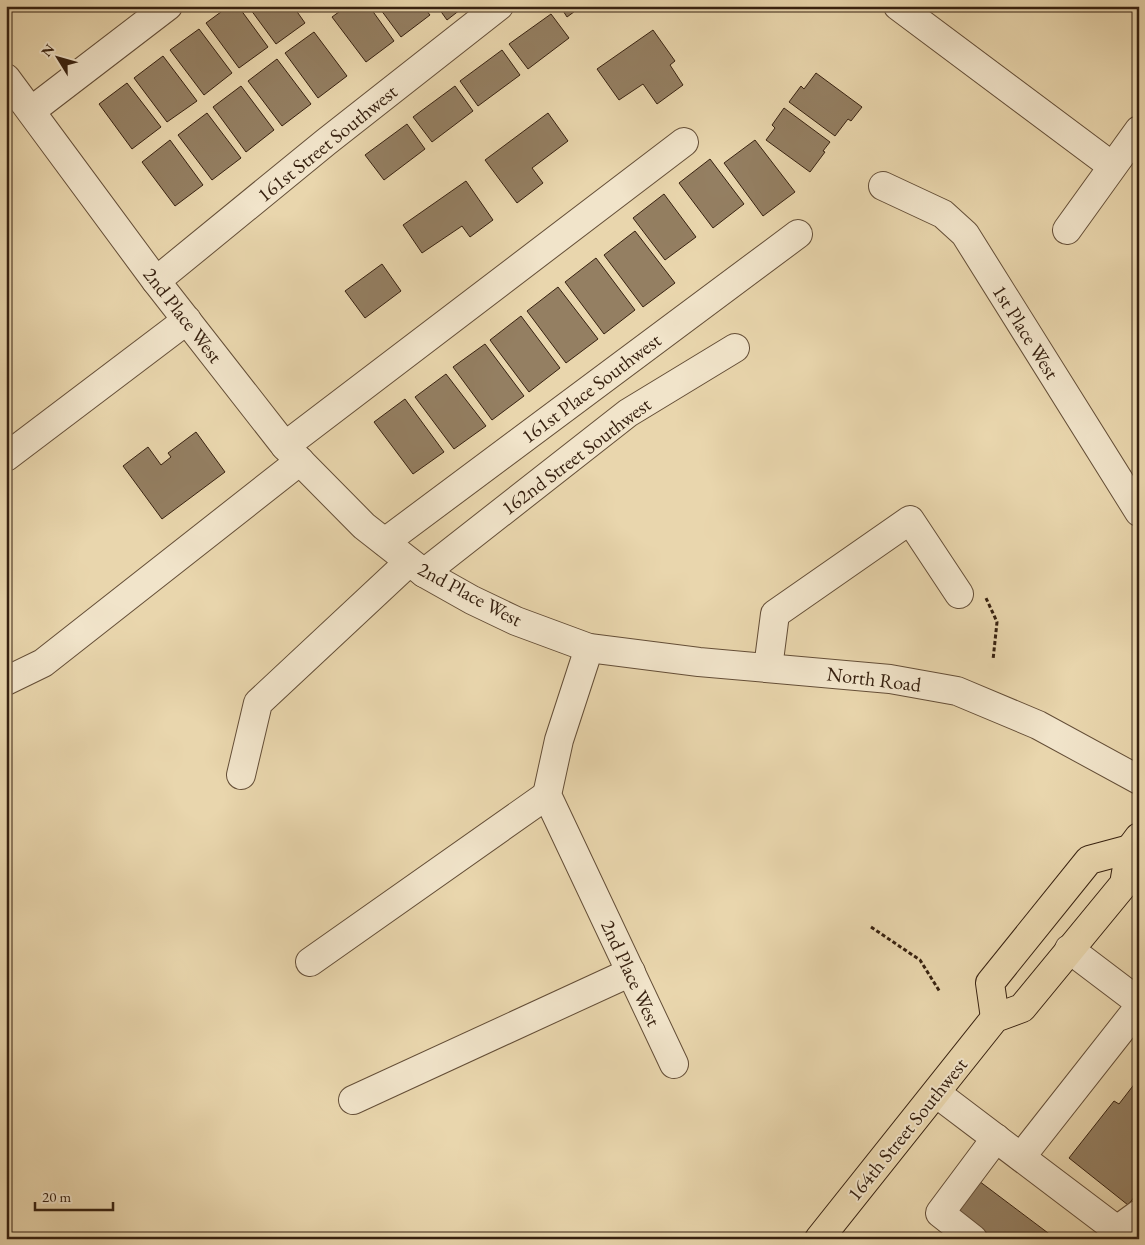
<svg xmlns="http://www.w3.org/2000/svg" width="1145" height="1245" viewBox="0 0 1145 1245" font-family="'EB Garamond',serif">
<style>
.building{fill:#947f62;stroke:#372110}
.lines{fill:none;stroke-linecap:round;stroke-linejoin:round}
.minor-casing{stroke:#644e37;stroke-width:30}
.major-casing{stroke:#372110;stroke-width:30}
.path{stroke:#372110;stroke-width:3;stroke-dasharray:4 2.5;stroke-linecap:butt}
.minor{stroke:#f1e4ca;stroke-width:28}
.major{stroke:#e9d6ad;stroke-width:28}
.labels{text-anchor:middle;stroke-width:4;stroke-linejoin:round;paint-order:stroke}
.street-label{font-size:20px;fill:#372110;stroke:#f1e4ca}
</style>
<rect width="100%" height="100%" fill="#e9d6ad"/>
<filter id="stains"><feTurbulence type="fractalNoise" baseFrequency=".004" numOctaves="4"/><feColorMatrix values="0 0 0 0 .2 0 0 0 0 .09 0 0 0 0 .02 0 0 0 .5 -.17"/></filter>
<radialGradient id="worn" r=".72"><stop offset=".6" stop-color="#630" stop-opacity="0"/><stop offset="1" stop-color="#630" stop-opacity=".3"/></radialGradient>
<g class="building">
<path d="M229 6H238L268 47 239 68 206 23Z"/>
<path d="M248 6H293L305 23 276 44Z"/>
<path d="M347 6H369L394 41 366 62 332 17Z"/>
<path d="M378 6H423L430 15 401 37Z"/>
<path d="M437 6H465L447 20Z"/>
<path d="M560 6H582L567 17Z"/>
<path d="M551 14 569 38 528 69 509 44Z"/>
<path d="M199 29 232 73 204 95 170 50Z"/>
<path d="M653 30 675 61 670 65 683 85 657 104 643 84 619 100 597 69Z"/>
<path d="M314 32 347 76 318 98 285 53Z"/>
<path d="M502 50 520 75 478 106 460 81Z"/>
<path d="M163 56 197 101 167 122 134 78Z"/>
<path d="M277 59 311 104 282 126 248 81Z"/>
<path d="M816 73 862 107 851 121 848 119 835 136 789 102 801 86 804 89Z"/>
<path d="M127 83 161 127 132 149 99 104Z"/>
<path d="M241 86 274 130 246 152 213 107Z"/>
<path d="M455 86 473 111 432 142 413 117Z"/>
<path d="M784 108 830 142 823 151 825 152 810 172 766 140 775 128 772 125Z"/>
<path d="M207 113 241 158 212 180 178 135Z"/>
<path d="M548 113 568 141 532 168 543 183 517 203 485 160Z"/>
<path d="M407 124 425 149 384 180 365 155Z"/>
<path d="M170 140 203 185 175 206 142 162Z"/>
<path d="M755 140 795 192 763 216 724 163Z"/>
<path d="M710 159 744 204 713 228 679 183Z"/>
<path d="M466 181 493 220 470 237 462 226 422 253 403 225Z"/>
<path d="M664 194 696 237 665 260 633 218Z"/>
<path d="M635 231 675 283 643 307 604 255Z"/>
<path d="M596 258 635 310 604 334 565 282Z"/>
<path d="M382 264 401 291 365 318 345 291Z"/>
<path d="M558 287 598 339 566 363 527 311Z"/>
<path d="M521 316 560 368 529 392 490 340Z"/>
<path d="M485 344 524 396 492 420 453 367Z"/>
<path d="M446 374 486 426 454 449 415 397Z"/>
<path d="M405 399 444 452 413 474 374 422Z"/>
<path d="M196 432 225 472 162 519 123 466 148 447 161 465 171 457 168 453Z"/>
<path d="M1139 1078V1191L1128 1205 1069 1158 1114 1101 1119 1104Z"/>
<path d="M975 1178 1056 1239H991L952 1210Z"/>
</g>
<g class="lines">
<defs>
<g id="minor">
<path d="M898 6 1112 166"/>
<path d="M6 78 156 281 285 446 364 526 424 573 472 600 516 621 589 648 699 662 890 679 957 691 1038 725 1139 780"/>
<path d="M31 111 168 6"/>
<path d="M883 186 943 214 965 234 1139 512"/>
<path d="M1067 230 1139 130"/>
<path d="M156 281 326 142 499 6"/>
<path d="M285 446 684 142"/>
<path d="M6 457 187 320"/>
<path d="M385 542 798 234"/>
<path d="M424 573 628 413 735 348"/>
<path d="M589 648 559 740 547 795 674 1064"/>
<path d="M768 668 775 614 910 520 959 594"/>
<path d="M6 681 43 663 300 461"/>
<path d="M241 775 258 703 409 562"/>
<path d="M1069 949 1139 1002"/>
<path d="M310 962 547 795"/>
<path d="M936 1093 1117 1230 1111 1239"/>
<path d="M353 1100 631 972"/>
<path d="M1021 1157 1139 1007"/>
<path d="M1117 1230 1139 1214"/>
<path d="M973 1239 940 1213 996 1138"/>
</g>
<g id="major">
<path d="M995 1018 990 983 1089 860 1130 849"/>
<path d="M819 1239 995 1018 1022 1008 1124 884 1130 849 1139 837"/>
</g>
</defs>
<use href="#minor" class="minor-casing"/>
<use href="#major" class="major-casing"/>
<g class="path">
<path d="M986 598 997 622 993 660"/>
<path d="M871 927 920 960 940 992"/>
</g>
<use href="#minor" class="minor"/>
<use href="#major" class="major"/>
</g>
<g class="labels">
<g class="street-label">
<text transform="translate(327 143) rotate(-39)" y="7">161st Street Southwest</text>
<text transform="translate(183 315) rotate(52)" y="7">2nd Place West</text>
<text transform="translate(1026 332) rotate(58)" y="7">1st Place West</text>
<text transform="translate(591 388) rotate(-37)" y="7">161st Place Southwest</text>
<text transform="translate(576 456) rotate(-37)" y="7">162nd Street Southwest</text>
<text transform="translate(470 594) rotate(28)" y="7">2nd Place West</text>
<text transform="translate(874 679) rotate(7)" y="7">North Road</text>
<text transform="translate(631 973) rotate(65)" y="7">2nd Place West</text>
<text transform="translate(907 1129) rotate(-51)" y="7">164th Street Southwest</text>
</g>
</g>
<rect width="1145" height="1245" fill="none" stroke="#e9d6ad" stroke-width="25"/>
<rect x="8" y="8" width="1130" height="1230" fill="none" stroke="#372110" stroke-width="2.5"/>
<rect x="12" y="12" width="1120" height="1220" fill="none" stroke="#372110"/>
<g transform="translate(58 58) rotate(307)" stroke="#f1e4ca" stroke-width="4" paint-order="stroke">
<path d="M0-4L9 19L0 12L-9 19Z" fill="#372110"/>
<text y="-8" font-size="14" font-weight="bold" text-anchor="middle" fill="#372110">N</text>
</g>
<path d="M35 1202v8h78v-8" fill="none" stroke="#372110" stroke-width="2.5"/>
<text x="42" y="1202" font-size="15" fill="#372110" stroke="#f1e4ca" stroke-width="4" paint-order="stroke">20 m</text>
<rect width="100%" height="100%" filter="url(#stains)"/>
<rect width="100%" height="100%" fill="url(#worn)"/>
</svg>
